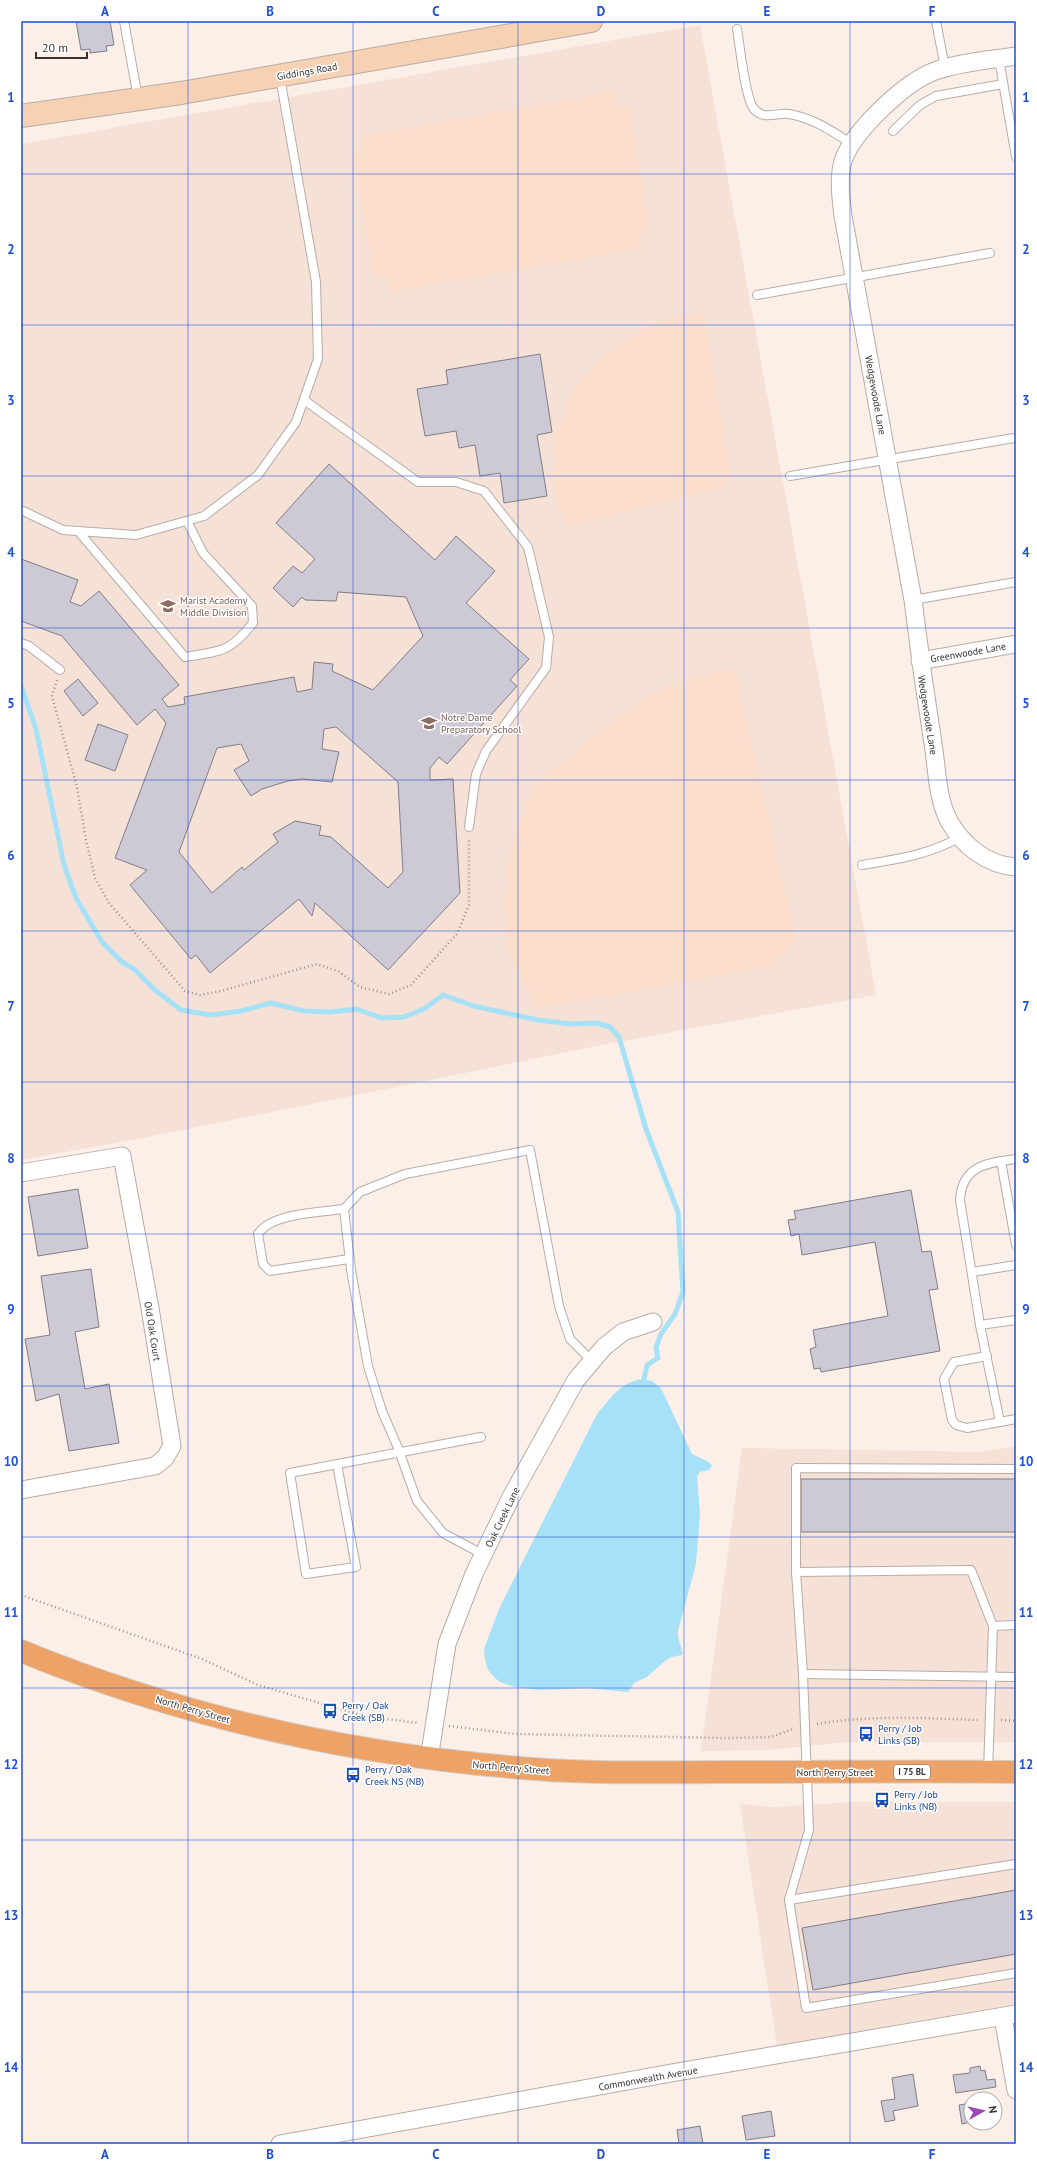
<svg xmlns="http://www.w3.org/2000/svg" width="1037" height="2165" viewBox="0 0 1037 2165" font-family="'PT Sans',sans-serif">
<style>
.built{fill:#f5e1d6}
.green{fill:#fbdecc}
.water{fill:#a6e1f8}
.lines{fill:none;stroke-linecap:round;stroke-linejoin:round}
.stream{stroke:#a6e1f8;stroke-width:5}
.building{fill:#cdc9d5;stroke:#817e88;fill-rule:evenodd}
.lane-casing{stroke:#b8aca5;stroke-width:10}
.street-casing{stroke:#b8aca5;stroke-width:19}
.secondary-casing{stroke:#b8aca5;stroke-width:24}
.primary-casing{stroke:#d3d2d1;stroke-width:24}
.path{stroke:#9c938e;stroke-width:2.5;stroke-dasharray:1 3;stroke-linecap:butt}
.lane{stroke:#fff;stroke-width:8}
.street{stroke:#fff;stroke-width:17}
.secondary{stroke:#f6d1b3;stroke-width:22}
.primary{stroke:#eda367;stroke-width:22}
.grid{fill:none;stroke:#1d4ed8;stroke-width:1;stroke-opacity:0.55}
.labels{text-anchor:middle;stroke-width:3;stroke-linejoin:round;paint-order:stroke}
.shield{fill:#fff;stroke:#74706e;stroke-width:1}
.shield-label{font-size:9px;font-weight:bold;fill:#383330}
.street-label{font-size:10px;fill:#383330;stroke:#fff}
.education-label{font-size:10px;fill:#785e54;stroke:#fff;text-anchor:start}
.transit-label{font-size:10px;fill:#164399;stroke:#fff;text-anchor:start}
.neatline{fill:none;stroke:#1d4ed8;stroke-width:1.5}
.grid-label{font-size:13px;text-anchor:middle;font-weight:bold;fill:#1d4ed8}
</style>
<rect width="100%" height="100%" fill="#fbefe8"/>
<g class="built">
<path d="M700 25 876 995 612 1043 143 1138 21 1160V144Z"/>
<path d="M1016 1446V1742H847L768 1750 701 1751 742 1448 982 1452Z"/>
<path d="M854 1802H1016V2011L778 2053 740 1804 775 1807Z"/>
</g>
<g class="green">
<path d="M615 91 618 109 629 107 650 230 640 232 643 248 389 293 386 276 374 278 353 155 364 153 361 136Z"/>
<path d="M703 313 731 474 723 488 565 527 553 486 555 439 575 386 608 352 644 328 681 316Z"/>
<path d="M735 669 796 939 774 967 538 1008 508 952 504 903 510 854 532 790 595 734 657 690 706 674Z"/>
</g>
<path class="water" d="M642 1379 652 1381 661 1388 692 1454 707 1461 712 1465 709 1470 700 1472 697 1476 700 1514 696 1564 678 1631C677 1641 683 1646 682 1655L671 1657 665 1661 647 1677 634 1683 628 1692 586 1688 540 1690 514 1687 500 1682 495 1678 488 1670 485 1660 484 1649 499 1609 597 1414C612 1397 619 1383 642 1379Z"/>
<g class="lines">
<path class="stream" d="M21 686 36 729 64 865 76 898 102 942 122 962 134 969 155 990 181 1010 211 1015 241 1011 271 1003 304 1011 330 1012 356 1009 382 1018 404 1017 424 1009 443 995 474 1006 538 1020 571 1024 597 1023 610 1027 619 1037 646 1129 678 1212 683 1292 675 1314 661 1334 656 1347 658 1358 647 1365 644 1379"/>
</g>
<g class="building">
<path d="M76 21H110L114 45 106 46 107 51 90 53V49L81 50Z"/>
<path d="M540 354 552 432 537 435 547 496 504 503 500 473 480 476 475 445 459 448 456 431 425 436 417 389 448 384 446 370Z"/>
<path d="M329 464 435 560 456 536 495 571 466 603 529 659 510 680 517 686 447 764 439 757 430 768V780L453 779 460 893 388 970 315 903 312 916 299 899 210 973 196 955 191 959 130 885 147 870 115 858 166 723 155 709 137 725 62 636 21 621V559L78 580 70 602 81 606 99 591 179 685 162 699 168 707 185 704 184 697 294 677 297 692 312 689 314 662 333 664 332 671 373 690 423 636 406 597 338 592 336 601 305 600 302 597 293 607 273 588 293 566 302 573 315 559 276 523ZM336 727 398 782 403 872 388 888 331 837 319 835 321 826 295 821 273 834 278 842 244 870 242 867 212 893 179 852 217 748 241 744 249 761 234 770 251 796 262 789 288 781 302 779 332 782 339 752 322 749 324 729Z"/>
<path d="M78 679 98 703 83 716 64 691Z"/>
<path d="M98 724 128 735 115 771 85 760Z"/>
<path d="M78 1189 88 1248 38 1256 28 1197Z"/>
<path d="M911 1190 922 1252 931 1251 938 1289 929 1290 940 1351 821 1372 820 1368 814 1369 810 1349 816 1347 813 1330 888 1316 875 1242 802 1255 799 1234 791 1236 788 1220 796 1219 794 1211Z"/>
<path d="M91 1269 99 1327 75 1332 85 1389 109 1384 119 1443 69 1451 59 1394 36 1401 25 1339 50 1335 41 1276Z"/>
<rect x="801" y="1479" width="215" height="53"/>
<path d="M1016 1890V1954L813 1990 802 1928Z"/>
<path d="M980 2066 981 2071 985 2070 987 2080 995 2079 996 2087 956 2093 953 2075 970 2073V2068Z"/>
<path d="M913 2074 918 2106 893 2111 895 2120 885 2122 881 2101 895 2099 892 2078Z"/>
<path d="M971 2103V2122L962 2124 959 2105Z"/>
<path d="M771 2111 775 2136 746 2140 742 2116Z"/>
<path d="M700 2126 703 2144H679L677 2130Z"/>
</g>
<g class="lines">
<defs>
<g id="lane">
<path d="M124 21 138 98"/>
<path d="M936 21 945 68"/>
<path d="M737 29C740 46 745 98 754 109 765 121 776 112 789 114 813 118 832 131 852 144"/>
<path d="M999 59 1016 157"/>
<path d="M893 131 920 105 936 96 1003 84"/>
<path d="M757 295 990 253"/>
<path d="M304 400 418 482H456L484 491 528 547 549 637 546 668 486 751 476 774 469 827"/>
<path d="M790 476 1014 438"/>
<path d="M21 510 63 530 136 535 204 516 258 475 296 422 318 359 316 282 280 77"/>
<path d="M78 531 185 657C221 651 229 653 253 623L252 606 203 553 187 521"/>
<path d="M913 600 1016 582"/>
<path d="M21 643 29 646 60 670"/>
<path d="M862 865C897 859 929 855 960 837"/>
<path d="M1001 1161 1016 1245"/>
<path d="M344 1209C321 1212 271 1213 258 1234L263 1264 270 1271 349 1259"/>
<path d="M972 1272 1016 1265"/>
<path d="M980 1325 1016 1320"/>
<path d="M987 1356 954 1362 944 1379 952 1420 956 1425 967 1428 1016 1419"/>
<path d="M1000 1422 980 1325 960 1200C962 1165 988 1163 1016 1159"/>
<path d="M337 1464 356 1567 306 1574 290 1473 481 1437"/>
<path d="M484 1555 443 1533 417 1501 398 1448 382 1411 368 1366 351 1270 344 1209 360 1192 405 1174 530 1150 559 1306 570 1339 592 1361"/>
<path d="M796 1572 803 1674 809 1830 789 1900 806 2008 1016 1973"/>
<path d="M993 1626 1016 1625"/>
<path d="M803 1674 1016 1677"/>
<path d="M988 1771 993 1626 971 1570 796 1572V1468L1016 1469"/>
<path d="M789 1900 1016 1864"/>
</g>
<g id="street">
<path d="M1016 56C990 60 960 62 935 71 905 82 853 131 843 161 838 179 841 198 843 216L913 600C919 650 926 700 934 750 937 773 938 800 949 821 963 846 987 865 1016 867"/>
<path d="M920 661 1016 644"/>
<path d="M21 1173 122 1156 150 1308 172 1446 165 1458 155 1466 21 1490"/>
<path d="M429 1759 447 1644 474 1574 511 1497 576 1380 604 1347 623 1332 653 1322"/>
<path d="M1003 2017 1016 2090"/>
<path d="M280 2144 677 2072 1016 2014"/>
</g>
<path id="secondary" d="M21 116 181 93 591 21"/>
<path id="primary" d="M21 1651C185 1718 358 1756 534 1769 599 1774 666 1772 732 1772 826 1772 921 1771 1016 1772"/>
</defs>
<use href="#lane" class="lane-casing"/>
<use href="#street" class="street-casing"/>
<use href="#secondary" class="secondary-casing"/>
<use href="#primary" class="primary-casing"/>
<g class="path">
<path d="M57 680 52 696 77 787 86 840 95 878 109 903 185 991 200 995 221 991 317 964 338 971 360 987 389 994 411 985 457 934 469 905V839"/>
<path d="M21 1595 202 1659 258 1685 364 1716 419 1723"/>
<path d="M1001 1720 1016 1721"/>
<path d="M817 1724C869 1715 925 1718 978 1720"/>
<path d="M449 1726 515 1734 725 1738 771 1737 793 1729"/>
</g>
<use href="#lane" class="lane"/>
<use href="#street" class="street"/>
<use href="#secondary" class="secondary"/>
<use href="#primary" class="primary"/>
</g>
<path class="grid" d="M188 21V2144M353 21V2144M518 21V2144M684 21V2144M850 21V2144M21 174H1016M21 325H1016M21 476H1016M21 628H1016M21 780H1016M21 931H1016M21 1082H1016M21 1234H1016M21 1386H1016M21 1537H1016M21 1688H1016M21 1840H1016M21 1992H1016"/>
<defs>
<symbol id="school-bare" viewBox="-9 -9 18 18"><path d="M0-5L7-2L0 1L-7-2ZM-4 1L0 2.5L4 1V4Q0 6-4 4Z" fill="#8d6e63" stroke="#fff" stroke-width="2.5" paint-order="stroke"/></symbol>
<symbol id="bus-bare" viewBox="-9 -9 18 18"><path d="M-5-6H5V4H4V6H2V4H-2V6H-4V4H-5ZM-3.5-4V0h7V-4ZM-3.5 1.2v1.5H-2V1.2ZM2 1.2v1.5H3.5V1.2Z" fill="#1a4fb4" stroke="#fff" stroke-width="2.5" paint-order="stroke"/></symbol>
</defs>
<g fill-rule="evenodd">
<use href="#school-bare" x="157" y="595" width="22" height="22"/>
<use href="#school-bare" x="418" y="712" width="22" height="22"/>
<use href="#bus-bare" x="319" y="1700" width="22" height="22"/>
<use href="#bus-bare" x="855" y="1723" width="22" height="22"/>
<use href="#bus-bare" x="342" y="1764" width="22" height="22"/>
<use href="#bus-bare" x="871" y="1789" width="22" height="22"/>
</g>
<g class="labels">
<rect class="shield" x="894" y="1765" width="36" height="14" rx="3"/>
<g class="shield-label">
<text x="912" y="1775">I 75 BL</text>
</g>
<g class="street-label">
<text transform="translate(307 71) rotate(-10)" y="4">Giddings Road</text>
<text transform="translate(876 395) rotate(80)" y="4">Wedgewoode Lane</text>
<text transform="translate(968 652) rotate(-10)" y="4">Greenwoode Lane</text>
<text transform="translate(928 715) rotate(81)" y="4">Wedgewoode Lane</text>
<text transform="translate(153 1331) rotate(81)" y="4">Old Oak Court</text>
<text transform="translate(502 1517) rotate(-64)" y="4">Oak Creek Lane</text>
<text transform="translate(193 1709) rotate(16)" y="4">North Perry Street</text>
<text transform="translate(511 1767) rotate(5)" y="4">North Perry Street</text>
<text x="835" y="1776">North Perry Street</text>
<text transform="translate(648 2078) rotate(-10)" y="4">Commonwealth Avenue</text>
</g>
<g class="education-label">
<text x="180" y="604">Marist Academy<tspan x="180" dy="12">Middle Division</tspan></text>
<text x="441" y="721">Notre Dame<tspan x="441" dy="12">Preparatory School</tspan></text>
</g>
<g class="transit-label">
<text x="342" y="1709">Perry / Oak<tspan x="342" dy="12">Creek (SB)</tspan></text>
<text x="878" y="1732">Perry / Job<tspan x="878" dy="12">Links (SB)</tspan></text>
<text x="365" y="1773">Perry / Oak<tspan x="365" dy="12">Creek NS (NB)</tspan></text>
<text x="894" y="1798">Perry / Job<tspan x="894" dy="12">Links (NB)</tspan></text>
</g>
</g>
<rect width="1037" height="2165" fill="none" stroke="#ffffff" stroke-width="44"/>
<g transform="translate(983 2111) rotate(82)"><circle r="19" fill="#ffffff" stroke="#afadac"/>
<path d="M0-3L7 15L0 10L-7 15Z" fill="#9f48b5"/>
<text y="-6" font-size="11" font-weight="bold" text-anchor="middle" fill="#383330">N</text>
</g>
<path d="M36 52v6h51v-6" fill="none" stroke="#383330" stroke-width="2"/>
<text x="42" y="52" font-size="12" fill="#383330" stroke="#ffffff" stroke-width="3" paint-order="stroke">20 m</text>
<rect x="22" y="22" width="993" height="2121" class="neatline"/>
<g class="grid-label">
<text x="105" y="16">A</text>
<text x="270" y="16">B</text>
<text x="436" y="16">C</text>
<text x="601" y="16">D</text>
<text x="767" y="16">E</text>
<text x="932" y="16">F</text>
<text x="11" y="102">1</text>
<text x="1026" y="102">1</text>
<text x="11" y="254">2</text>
<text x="1026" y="254">2</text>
<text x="11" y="405">3</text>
<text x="1026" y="405">3</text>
<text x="11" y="557">4</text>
<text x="1026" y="557">4</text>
<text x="11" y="708">5</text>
<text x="1026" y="708">5</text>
<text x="11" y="860">6</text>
<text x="1026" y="860">6</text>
<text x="11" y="1011">7</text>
<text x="1026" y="1011">7</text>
<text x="11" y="1163">8</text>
<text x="1026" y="1163">8</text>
<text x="11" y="1314">9</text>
<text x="1026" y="1314">9</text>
<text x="11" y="1466">10</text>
<text x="1026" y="1466">10</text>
<text x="11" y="1617">11</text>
<text x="1026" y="1617">11</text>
<text x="11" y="1769">12</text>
<text x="1026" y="1769">12</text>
<text x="11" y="1920">13</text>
<text x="1026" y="1920">13</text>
<text x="11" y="2072">14</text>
<text x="1026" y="2072">14</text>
<text x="105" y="2159">A</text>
<text x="270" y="2159">B</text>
<text x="436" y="2159">C</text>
<text x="601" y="2159">D</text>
<text x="767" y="2159">E</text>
<text x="932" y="2159">F</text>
</g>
</svg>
